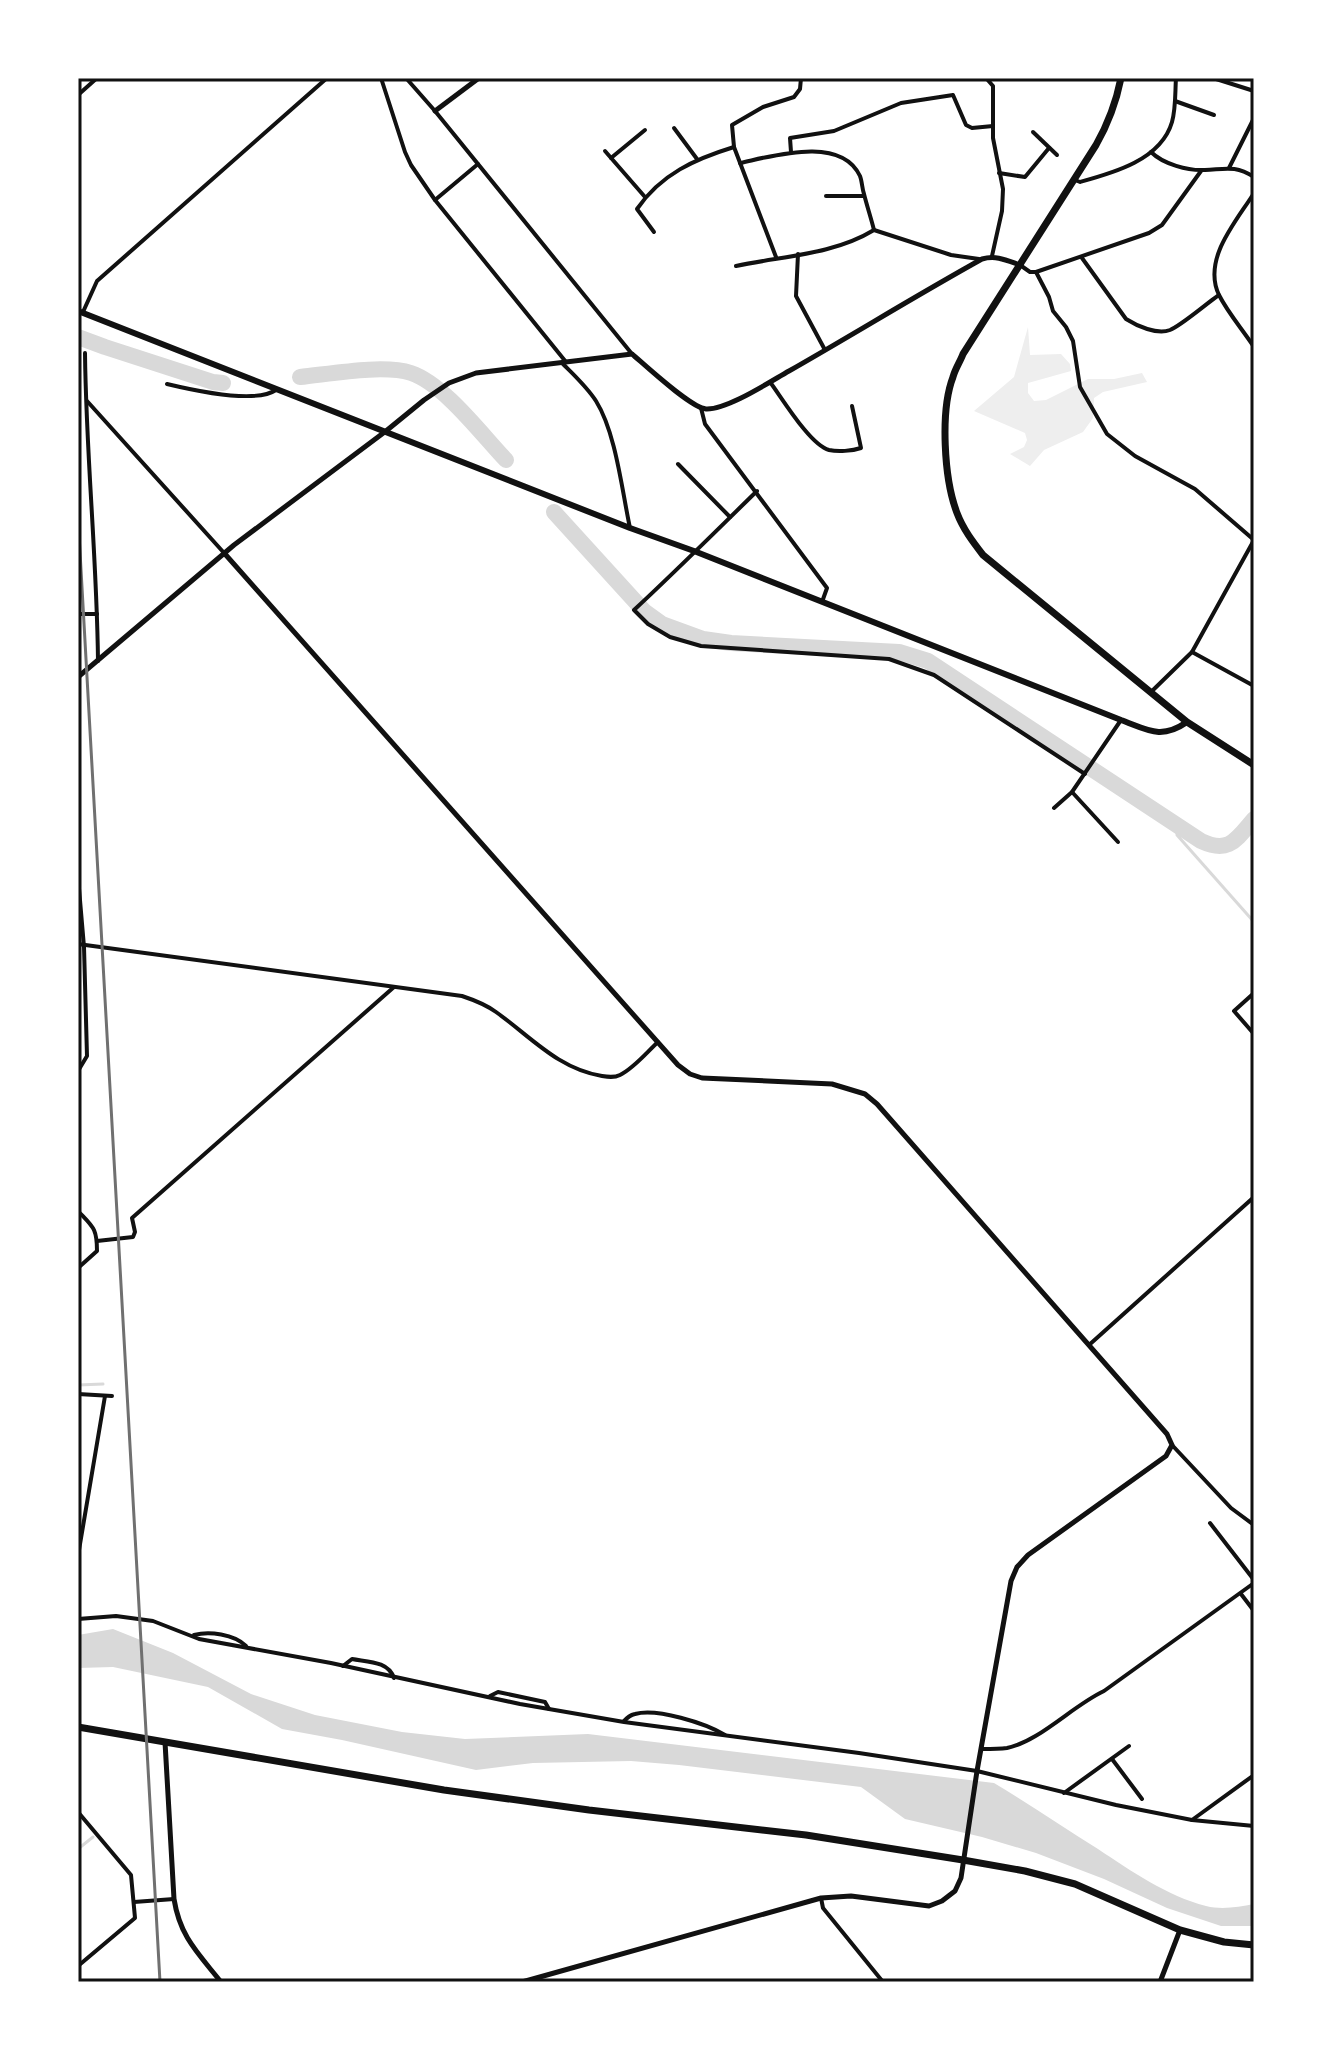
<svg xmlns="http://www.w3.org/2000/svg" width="1332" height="2060" viewBox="0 0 1332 2060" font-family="Commissioner,sans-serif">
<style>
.green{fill:#eee}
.water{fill:#d9d9d9}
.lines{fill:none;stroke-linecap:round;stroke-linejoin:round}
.stream{stroke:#d9d9d9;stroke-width:3}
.river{stroke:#d9d9d9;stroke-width:16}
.minor{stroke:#111;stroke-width:4}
.tertiary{stroke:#111;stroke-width:5}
.secondary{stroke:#111;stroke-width:6}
.primary{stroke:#111;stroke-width:7}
.rail{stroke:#707070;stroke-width:3}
.neatline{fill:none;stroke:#111;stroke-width:3}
</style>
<rect width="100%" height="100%" fill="#fff"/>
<path class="green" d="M1028 327 1030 355 1061 354 1070 364 1071 371 1028 383V393L1034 401 1046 400 1088 379H1114L1142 373 1147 382 1103 392 1094 398 1093 418 1083 432 1044 450 1030 466 1010 454 1024 447 1027 440 1025 433 974 411 1014 377Z"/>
<path class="water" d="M113 1629 173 1653 251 1694 315 1715 402 1732 465 1739 588 1734 994 1783C1029 1804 1063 1827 1098 1849 1131 1871 1167 1896 1206 1906 1222 1910 1238 1907 1254 1904V1926H1221L1167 1908 1104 1879 1036 1853 982 1837 905 1819 861 1787 679 1765 631 1761 533 1763 476 1770 342 1740 282 1729 208 1687 113 1667 78 1668V1635Z"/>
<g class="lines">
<g class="stream">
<path d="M1177 826V835L1254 922"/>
<path d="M78 1385 103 1384"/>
<path d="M78 1849 93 1837"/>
</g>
<g class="river">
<path d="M78 337 105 347 213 382 223 383"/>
<path d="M300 377C330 374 383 364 411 373 444 384 482 435 506 460"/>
<path d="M554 512 644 611 662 624 703 639 731 643 899 652 928 661 1201 841C1229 854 1236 840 1254 819"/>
</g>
<g class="minor">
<path d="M381 78 405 152 411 165 435 200 566 362"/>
<path d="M406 78 435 111 632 354"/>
<path d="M986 78 993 86V138L1003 189 1002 211 992 256"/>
<path d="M1213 78 1254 91"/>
<path d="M78 95 97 78"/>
<path d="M1175 101 1214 115"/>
<path d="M674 128 697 159"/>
<path d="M1033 132 1057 155"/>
<path d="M605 151 645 197"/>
<path d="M791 152 790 138 834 131 901 103 953 95 966 125 972 128 993 126"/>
<path d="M1151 152C1163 164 1188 171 1205 170 1226 169 1235 165 1254 177"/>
<path d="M611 158 645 130"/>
<path d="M740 163C773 156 841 135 860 176 862 181 862 188 864 194 867 206 871 218 874 230"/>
<path d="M1229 168 1254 118"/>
<path d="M999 173 1025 177 1049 148"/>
<path d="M1075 180 1080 182C1113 173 1161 160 1172 122 1176 108 1175 92 1176 78"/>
<path d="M1254 193C1236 222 1202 259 1219 295 1228 313 1243 330 1254 347"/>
<path d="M826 196H864"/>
<path d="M435 200 478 164"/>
<path d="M654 232 637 209C661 174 695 159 734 147"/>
<path d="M798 254 796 296 825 350"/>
<path d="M776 257 734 147 732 125 763 107 794 97 800 89 801 78"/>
<path d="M1082 258 1126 319C1137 326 1157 335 1170 330 1182 325 1207 303 1219 295"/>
<path d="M1020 265 1030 272H1036L1149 233 1162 225 1201 171"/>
<path d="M736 266C782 256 833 255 874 230L951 255 979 259"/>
<path d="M1036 272 1049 297 1053 311 1066 327 1073 341 1080 387 1107 434 1135 456 1195 489 1254 540"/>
<path d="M83 312 97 281 327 78"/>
<path d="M85 353C86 455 97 558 98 661"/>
<path d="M563 364C575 376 587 387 596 401 616 433 622 491 630 528"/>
<path d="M770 382C782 398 810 445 829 450 838 452 852 451 861 448L852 406"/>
<path d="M167 384C192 390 255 404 276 390"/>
<path d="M87 401 225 554"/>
<path d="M701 408 705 424 827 588 822 602"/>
<path d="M678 464 730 517"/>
<path d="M757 491C716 531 676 571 634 610L648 624 670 637 701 646 889 659 934 675 1085 774"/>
<path d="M78 614H97"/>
<path d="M1192 652 1254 686"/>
<path d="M1151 692 1192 652 1254 540"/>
<path d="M1072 792 1118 842"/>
<path d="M1054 808 1072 792 1121 720"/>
<path d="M78 877 84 947 87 1056 78 1071"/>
<path d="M78 944 462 996C474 1000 485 1004 496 1012 530 1036 558 1069 602 1076 608 1077 614 1078 620 1075 634 1068 646 1053 658 1042"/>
<path d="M1254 993 1234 1011 1254 1034"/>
<path d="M78 1211C93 1227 97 1228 97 1251L78 1268"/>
<path d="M97 1241 133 1237 135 1232 132 1218 394 987"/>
<path d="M1089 1345 1254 1197"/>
<path d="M78 1394 112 1396"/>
<path d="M1172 1445 1231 1508 1254 1525"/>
<path d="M1210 1523 1254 1580"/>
<path d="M78 1556 105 1396"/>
<path d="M1241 1594 1254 1611"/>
<path d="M78 1619 116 1616 153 1621 199 1639 331 1663 520 1704 624 1722 859 1753 977 1771 1116 1805 1192 1820 1254 1826"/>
<path d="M194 1635C209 1631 234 1634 246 1646"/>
<path d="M343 1666 352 1659C368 1662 388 1661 394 1678"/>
<path d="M490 1696 498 1692 545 1702 549 1709"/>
<path d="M624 1721C628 1717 630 1715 635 1714 657 1708 705 1723 725 1735"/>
<path d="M982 1749C990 1749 999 1749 1007 1748 1040 1741 1072 1706 1104 1691L1254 1583"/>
<path d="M1112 1759 1142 1799"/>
<path d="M1064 1793 1129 1746"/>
<path d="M78 1812 131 1875 135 1918 78 1966"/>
<path d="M1192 1820 1254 1775"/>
<path d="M821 1898 823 1908 883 1982"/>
<path d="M134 1902 174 1899"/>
</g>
<g class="tertiary">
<path d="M435 111 479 78"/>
<path d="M225 554 678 1065 690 1074 702 1078 832 1084 865 1094 877 1104 1167 1434 1172 1445 1166 1456 1028 1555 1017 1567 1011 1581 977 1771 961 1878 955 1891 942 1901 929 1906 851 1896 821 1898 522 1982"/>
<path d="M78 677 234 545 386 431 424 400 449 383 476 373 632 354C646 366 691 408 706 409 727 410 771 381 789 371 854 334 917 295 982 259 996 255 1006 260 1020 265"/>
<path d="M165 1742 174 1899C180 1937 198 1953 221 1982"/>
<path d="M1160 1982 1180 1930"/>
</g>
<path class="secondary" d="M78 311 630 528 694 551 1121 720C1148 730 1161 740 1187 722"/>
<g class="primary">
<path d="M1121 78C1116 103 1108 124 1096 145L963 354C960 362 955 369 953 377 940 411 944 479 957 513 963 529 973 542 983 555L1187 722 1254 765"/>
<path d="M78 1727 444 1790 589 1810 806 1835 963 1860 1025 1871 1075 1884 1180 1930 1224 1942 1254 1945"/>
</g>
<path class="rail" d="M78 516 160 1982"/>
</g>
<rect width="1332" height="2060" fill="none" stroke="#ffffff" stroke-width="160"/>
<rect x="80" y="80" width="1172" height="1900" class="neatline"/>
</svg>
